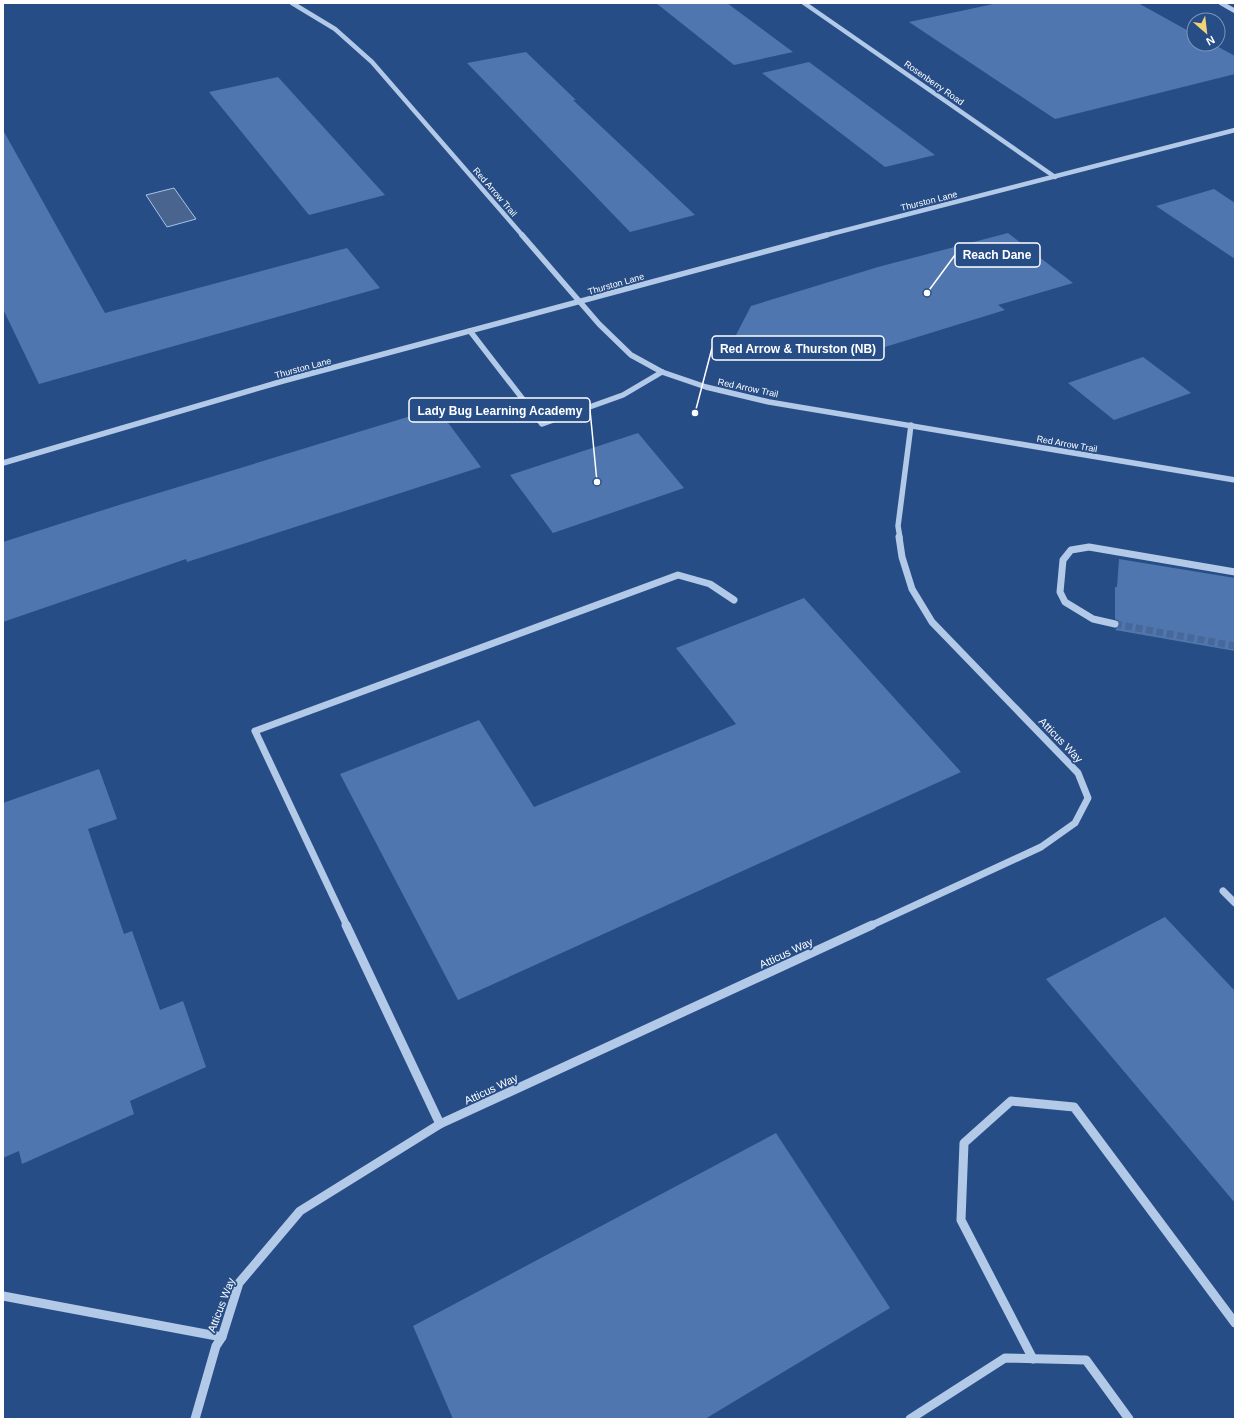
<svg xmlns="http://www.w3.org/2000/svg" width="1238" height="1422" viewBox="0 0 1238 1422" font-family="Helvetica,sans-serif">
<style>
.water{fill:#49648e;stroke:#a7c3e9}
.building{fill:#4f76af}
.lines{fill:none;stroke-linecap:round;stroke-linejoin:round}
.minor-tunnel{stroke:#476899;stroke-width:7;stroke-dasharray:7 3.5;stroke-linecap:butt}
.minor-far3{stroke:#b2c9e8;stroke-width:4.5}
.minor-far2{stroke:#b2c9e8;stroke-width:5.5}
.minor-far1{stroke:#b2c9e8;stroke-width:7}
.minor{stroke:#b2c9e8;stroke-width:9}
.labels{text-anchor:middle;stroke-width:3.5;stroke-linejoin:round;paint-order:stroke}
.far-street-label{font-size:9px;fill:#fff;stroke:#274d87}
.street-label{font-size:11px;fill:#fff;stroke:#274d87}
.leader{fill:none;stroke:#fff;stroke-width:1.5}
.callout-dot{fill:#fff;stroke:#274d87;stroke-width:1.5}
.callout{fill:#274d87;stroke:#fff;stroke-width:1.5}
.callout-label{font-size:12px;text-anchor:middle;font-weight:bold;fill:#fff}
</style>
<rect width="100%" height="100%" fill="#274d87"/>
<path class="water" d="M174 188 196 219 167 227 146 195Z"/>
<g class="building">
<path d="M656 3H727L793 52 734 65Z"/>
<path d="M998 3H1138L1194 34V44H1213L1235 56V74L1055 119 909 22Z"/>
<path d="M526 52 576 100H573L695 215 630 232 467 63Z"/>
<path d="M809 62 935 155 885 167 762 73Z"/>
<path d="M278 77 385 195 309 215 209 92Z"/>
<path d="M3 130 105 313 347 248 380 288 39 384 3 309Z"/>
<path d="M1214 189 1235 203V259L1156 206Z"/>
<path d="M1008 233 1073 283 998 305 1005 310 859 355 842 354 736 335 751 306 878 267Z"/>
<path d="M1143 357 1191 393 1114 420 1068 383Z"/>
<path d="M437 408 481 467 187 562 186 559 3 622V542L119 505Z"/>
<path d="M638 433 684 488 553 533 510 475Z"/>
<path d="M1119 559 1235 578V651L1115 630 1120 625 1119 621 1115 619V587H1117Z"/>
<path d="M804 598 961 772 458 1000 340 774 479 720 534 807 736 724 676 648Z"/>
<path d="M99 769 117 819 88 829 124 934 132 931 160 1010 183 1001 206 1067 130 1101 134 1114 22 1164 19 1151 3 1158V803Z"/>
<path d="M1165 917 1235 991V1203L1046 979Z"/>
<path d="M776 1133 890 1308 705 1419H453L413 1326Z"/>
</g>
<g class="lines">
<path class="minor-tunnel" d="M1115 624 1235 646"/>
<g class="minor-far3">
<path d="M292 3 335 29 372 62 523 236"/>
<path d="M804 3 1055 177"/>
<path d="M1221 3 1235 11"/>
<path d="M823 236 1235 130"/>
</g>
<g class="minor-far2">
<path d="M522 235 599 324 631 355 662 372 706 387 769 402 1235 480"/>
<path d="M470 331 542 424 623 395 662 372"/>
<path d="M3 463 283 381 827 235"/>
<path d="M900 538 898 526 911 425"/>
</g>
<g class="minor-far1">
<path d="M1115 624 1093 619 1065 602 1060 592 1063 560 1071 550 1089 547 1235 572"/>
<path d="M1223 891 1235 903"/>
<path d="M347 926 255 731 678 575 710 584 734 600"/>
<path d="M870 926 1041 847 1075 823 1088 798 1078 773 932 622 912 589 902 557 899 537"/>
</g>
<g class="minor">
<path d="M346 925 440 1124"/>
<path d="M3 1296 222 1337"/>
<path d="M1033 1359 961 1220 964 1143 1011 1101 1074 1107 1235 1323"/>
<path d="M195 1419 216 1346 222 1337 239 1283 300 1211 440 1124 872 925"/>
<path d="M910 1419 1005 1358 1086 1360 1129 1419"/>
</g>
</g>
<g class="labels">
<g class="far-street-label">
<text transform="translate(934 83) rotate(35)" y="3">Rosenberry Road</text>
<text transform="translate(495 192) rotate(49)" y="3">Red Arrow Trail</text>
<text transform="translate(929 201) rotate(-14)" y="3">Thurston Lane</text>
<text transform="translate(616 284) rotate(-16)" y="3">Thurston Lane</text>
<text transform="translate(303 368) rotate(-15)" y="3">Thurston Lane</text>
<text transform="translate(748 388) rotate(12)" y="3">Red Arrow Trail</text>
<text transform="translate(1067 444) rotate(10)" y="3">Red Arrow Trail</text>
</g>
<g class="street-label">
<text transform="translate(1061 740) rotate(46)" y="4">Atticus Way</text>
<text transform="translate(786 953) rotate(-25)" y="4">Atticus Way</text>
<text transform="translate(491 1089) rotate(-25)" y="4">Atticus Way</text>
<text transform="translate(221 1305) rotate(-69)" y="4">Atticus Way</text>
</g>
</g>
<path class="leader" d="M927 293L955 255M695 413L712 348M597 482L590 410"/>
<g class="callout-dot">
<circle cx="927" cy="293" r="4"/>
<circle cx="695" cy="413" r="4"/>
<circle cx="597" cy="482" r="4"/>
</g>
<g class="callout">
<rect x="955" y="243" width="85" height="24" rx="4"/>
<rect x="712" y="336" width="172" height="24" rx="4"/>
<rect x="409" y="398" width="181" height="24" rx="4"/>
</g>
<g class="callout-label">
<text x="997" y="259">Reach Dane</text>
<text x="798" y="353">Red Arrow &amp; Thurston (NB)</text>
<text x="500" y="415">Lady Bug Learning Academy</text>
</g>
<rect width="1238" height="1422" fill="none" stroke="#ffffff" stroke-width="8"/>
<g transform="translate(1206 32) rotate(152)"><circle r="19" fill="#274d87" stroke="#7d94b7"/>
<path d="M0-3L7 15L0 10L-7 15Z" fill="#f1d378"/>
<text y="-6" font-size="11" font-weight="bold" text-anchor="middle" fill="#ffffff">N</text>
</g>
</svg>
